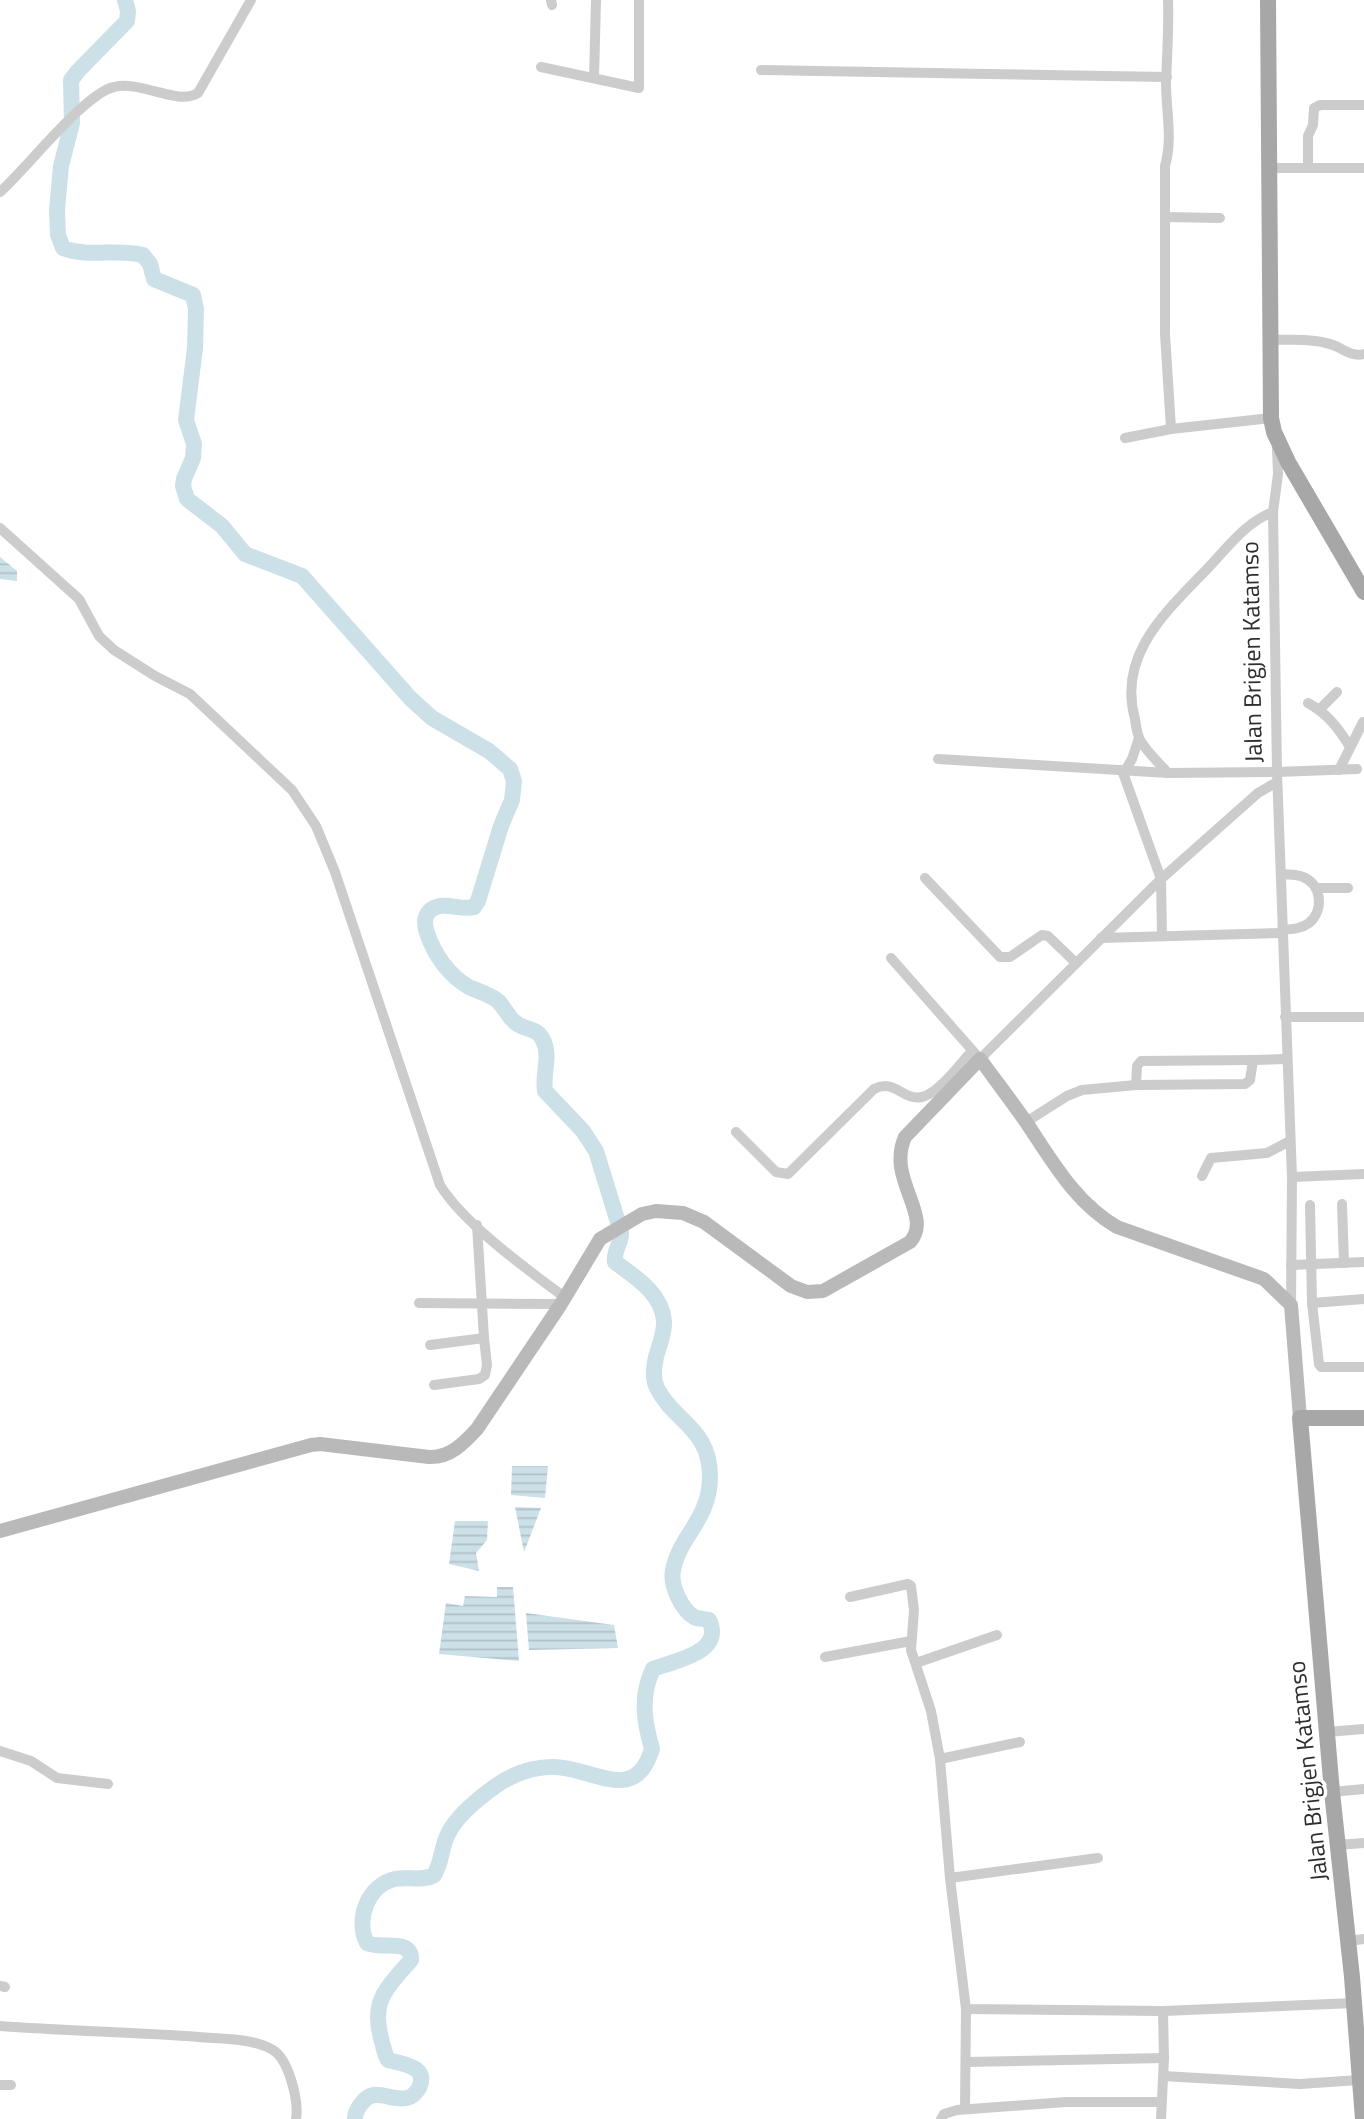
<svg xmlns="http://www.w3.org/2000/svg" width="1364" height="2119" viewBox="0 0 1364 2119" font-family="'Titillium Web',sans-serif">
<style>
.water{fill:url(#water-rules)}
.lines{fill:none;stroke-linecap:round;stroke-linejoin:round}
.river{stroke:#cce0e8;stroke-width:16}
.street{stroke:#ccc;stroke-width:10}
.secondary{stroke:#b9b9b9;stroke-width:14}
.primary{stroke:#a7a7a7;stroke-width:16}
.labels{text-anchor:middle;stroke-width:7;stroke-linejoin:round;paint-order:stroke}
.street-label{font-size:24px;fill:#2f2f2f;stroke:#fff}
</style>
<defs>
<pattern id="water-rules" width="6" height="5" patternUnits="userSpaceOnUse" patternTransform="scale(1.75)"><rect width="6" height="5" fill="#cce0e8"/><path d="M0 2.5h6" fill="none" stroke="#b0c0c7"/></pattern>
</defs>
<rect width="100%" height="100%" fill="#fff"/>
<g class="water">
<path d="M0 557 17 571V581L0 579Z"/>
<path d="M512 1466H548L545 1498 511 1495Z"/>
<path d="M515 1507 541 1508 524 1552Z"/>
<path d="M455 1521H488L487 1540 476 1553 479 1571 449 1564Z"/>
<path d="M497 1587H513L519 1661 439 1654 446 1603 463 1606 465 1596 497 1597Z"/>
<path d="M526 1613 614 1625 618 1648 529 1650Z"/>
</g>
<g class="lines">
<path class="river" d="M125 0 128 11 127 21 78 71 71 80 72 123 61 166 57 210 58 235 63 248C89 258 116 248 143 255L150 264 154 279 193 295 196 309 195 348 186 420 194 444 193 458 184 479 183 486 187 499 222 526 245 554 302 576 410 698 432 718 489 751 510 769 514 781 512 800 501 826 478 901 474 907C460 911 446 901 432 909 424 914 424 924 427 933 434 954 449 976 469 987 478 991 491 995 498 1001 506 1009 509 1020 519 1025 528 1030 537 1029 542 1038 552 1056 542 1072 545 1091L583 1131 596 1151 621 1232C622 1243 613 1251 615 1262 635 1277 662 1293 664 1321 665 1332 659 1346 656 1357 654 1367 652 1378 657 1388 675 1423 710 1428 710 1477 710 1519 679 1537 673 1570 670 1585 681 1609 694 1617 698 1619 705 1619 709 1620 725 1653 673 1661 653 1669 640 1696 644 1721 652 1749 635 1806 593 1767 553 1767 533 1767 513 1774 497 1785 480 1797 457 1815 448 1834 441 1847 442 1863 434 1875 422 1882 408 1876 395 1879 368 1885 355 1919 367 1943 380 1950 412 1937 411 1960 378 1997 370 2005 386 2056L388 2060C402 2064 429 2066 419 2088 416 2093 412 2097 407 2098 389 2102 375 2085 361 2104 357 2109 355 2113 355 2119"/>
<g class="street">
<path d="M551 0 552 5"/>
<path d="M1168 0C1169 28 1167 55 1166 83 1166 112 1173 138 1165 166V334L1171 429"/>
<path d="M541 67 639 88V0"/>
<path d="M761 70 1167 77"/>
<path d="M594 78 596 0"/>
<path d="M1308 167V136L1313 125 1314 108 1320 105H1364"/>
<path d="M1269 168H1364"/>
<path d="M0 192C26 169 85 93 114 87 141 80 177 106 198 93L251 0"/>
<path d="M1165 217 1220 218"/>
<path d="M1271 340C1290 340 1314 338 1333 345 1344 349 1351 357 1364 354"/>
<path d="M1125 438 1171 429 1271 418"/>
<path d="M1277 448 1278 474 1273 512 1277 772 1292 1177 1291 1305"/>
<path d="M0 528 79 599 99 636 114 650 155 676 190 694 292 790 316 826 335 872 440 1185C464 1224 527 1269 564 1297"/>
<path d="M1308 703C1328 714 1339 729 1350 747"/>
<path d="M1319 710 1337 692"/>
<path d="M938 759 1168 773 1277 772 1357 769"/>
<path d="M1126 769 1132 759 1139 738"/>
<path d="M1122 770 1161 879 1162 936"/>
<path d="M1339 770 1363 722"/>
<path d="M1168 773C1158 762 1147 752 1140 740 1137 734 1136 726 1135 719 1117 654 1167 611 1208 568 1228 547 1246 522 1273 512"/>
<path d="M1281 874C1288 875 1296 874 1303 877 1322 884 1324 911 1309 923 1301 929 1292 929 1282 930"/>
<path d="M925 878 1000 957H1010L1042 935 1048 936 1076 963"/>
<path d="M1316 888H1348"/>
<path d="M1101 938 1282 933"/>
<path d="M891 958 980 1059 1161 879 1258 793 1277 782"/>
<path d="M1285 1017H1364"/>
<path d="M1136 1085 1137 1066 1141 1061 1253 1060"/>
<path d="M1026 1122 1067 1096 1082 1090 1136 1085 1245 1084 1250 1080 1253 1060 1287 1059"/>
<path d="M736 1132 776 1172 788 1174 874 1089C895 1078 902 1101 922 1097 938 1094 960 1064 972 1051"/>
<path d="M1202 1176 1211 1158 1267 1153 1290 1141"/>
<path d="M1292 1177 1364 1174"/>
<path d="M1342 1204 1344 1263"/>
<path d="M1310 1205 1312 1303 1319 1364 1321 1367H1364"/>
<path d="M477 1225 484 1338"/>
<path d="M1291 1265 1364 1262"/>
<path d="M419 1303 561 1304"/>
<path d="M1312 1303 1364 1299"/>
<path d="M430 1345 484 1338 487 1365 485 1375 479 1379 434 1385"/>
<path d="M850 1597 908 1584 911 1586 914 1610 911 1650 931 1711 940 1759 950 1878 966 2009 1163 2011 1354 2003"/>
<path d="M825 1657 911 1641"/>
<path d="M916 1663 997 1635"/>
<path d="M1327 1732 1364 1729"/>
<path d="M0 1751 31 1761 57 1778 108 1784"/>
<path d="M940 1759 1020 1742"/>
<path d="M1332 1792 1364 1789"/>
<path d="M1337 1845 1364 1843"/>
<path d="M950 1878 1098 1858"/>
<path d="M1349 1941 1364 1939"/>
<path d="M0 1986 5 1987"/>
<path d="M0 2026C66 2031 133 2032 199 2037 223 2039 252 2038 273 2050 289 2060 299 2101 296 2119"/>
<path d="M966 2062 1164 2058"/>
<path d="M1163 2076 1300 2084 1359 2080"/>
<path d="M0 2085H11"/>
<path d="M965 2109 966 2009"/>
<path d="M941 2119 944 2114 957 2110 1066 2102H1161"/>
<path d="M1161 2119 1164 2058 1163 2011"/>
</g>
<path class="secondary" d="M0 1531 311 1445 320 1444 429 1457C450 1458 464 1443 477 1429L561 1304 600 1239 642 1214 656 1211 683 1213 704 1222 791 1286 807 1292 823 1291 910 1242C934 1216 886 1179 905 1137L980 1059C996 1081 1013 1103 1028 1125 1054 1164 1076 1203 1117 1227L1264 1279 1291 1305 1300 1418"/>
<g class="primary">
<path d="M1268 0 1271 418 1274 432 1288 462 1364 592"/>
<path d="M1363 2119 1352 1977 1332 1792 1300 1418H1364"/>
</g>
</g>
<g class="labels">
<g class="street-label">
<text transform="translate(1252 652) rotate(-91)" y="8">Jalan Brigjen Katamso</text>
<text transform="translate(1308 1771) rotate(-96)" y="8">Jalan Brigjen Katamso</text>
</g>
</g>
</svg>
